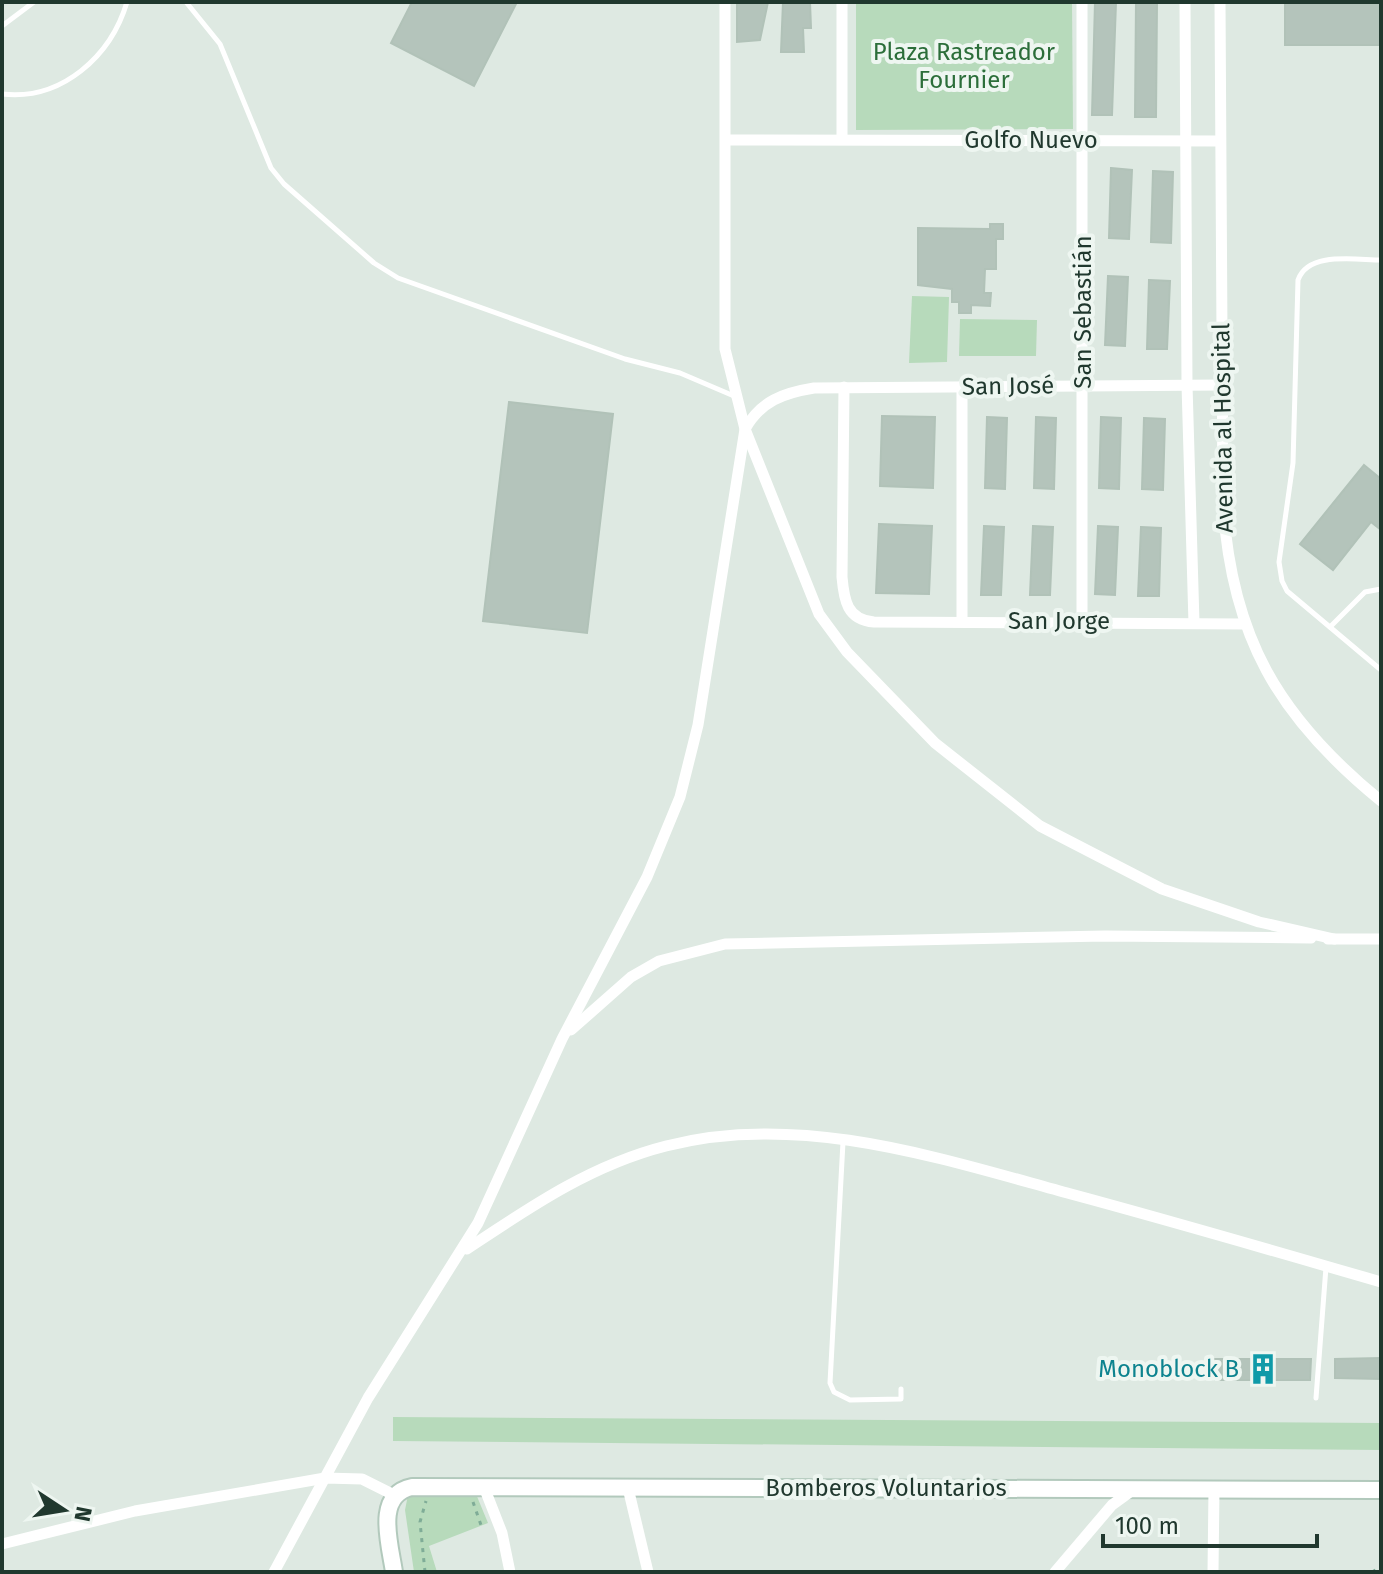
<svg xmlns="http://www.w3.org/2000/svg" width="1383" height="1574" viewBox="0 0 1383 1574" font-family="'Fira Sans',sans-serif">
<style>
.green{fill:#b7dabb}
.building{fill:#b4c4bb;stroke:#b1c2b8;stroke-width:2}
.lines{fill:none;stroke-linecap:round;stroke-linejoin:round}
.secondary-casing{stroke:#b2c9bc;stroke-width:20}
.path{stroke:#7fac97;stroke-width:3;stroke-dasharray:4 6;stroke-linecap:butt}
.service{stroke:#fff;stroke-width:5}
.minor{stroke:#fff;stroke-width:11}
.secondary{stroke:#fff;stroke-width:16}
.labels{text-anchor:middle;stroke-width:8;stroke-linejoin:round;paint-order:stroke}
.park-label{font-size:24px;fill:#2c6e3a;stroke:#eef6f1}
.street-label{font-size:24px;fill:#20382e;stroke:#eef6f1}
.culture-label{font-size:24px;fill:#0d838f;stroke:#eef6f1;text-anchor:end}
</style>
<rect width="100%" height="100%" fill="#dee9e2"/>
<g class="green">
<path d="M856 2H1072L1073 129 856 130Z"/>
<path d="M912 296 949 297 947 362 909 363Z"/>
<path d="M960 319 1037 320 1036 356H959Z"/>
<path d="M393 1417 1381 1423V1450L393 1441Z"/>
<path d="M476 1494 488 1523 429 1546 437 1572H414L405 1510 408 1495Z"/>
</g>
<g class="building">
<path d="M412 2H517L474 86 391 43Z"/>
<path d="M737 2H768L760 40 737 42Z"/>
<path d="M783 2H810L811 28H803L804 52H781Z"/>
<path d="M1095 2H1116L1112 115H1092Z"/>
<path d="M1136 2H1157L1156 117H1135Z"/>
<rect x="1285" y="2" width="96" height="43"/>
<path d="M1111 168 1132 170 1129 239 1109 238Z"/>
<path d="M1153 171 1173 172 1171 243 1151 242Z"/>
<path d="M990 224H1003V239H996V269H985L984 293H991L990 306 971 305V313H959V302H952V289L918 285V228L990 229Z"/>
<path d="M1108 276 1128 277 1125 346 1105 345Z"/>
<path d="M1149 280 1170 281 1167 349H1147Z"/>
<path d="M509 402 613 414 587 633 483 621Z"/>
<path d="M882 416 935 417 933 488 880 486Z"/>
<path d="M987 417 1007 418 1005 489 985 488Z"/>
<path d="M1036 417 1056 418 1054 489 1034 488Z"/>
<path d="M1101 417 1121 418 1119 489 1099 488Z"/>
<path d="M1144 418 1165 419 1163 490 1142 489Z"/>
<path d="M1364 465 1381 479V530L1371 522 1333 570 1300 544Z"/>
<path d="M879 524 932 526 929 594 876 593Z"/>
<path d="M984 526 1004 527 1001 595H981Z"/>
<path d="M1033 526 1053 527 1050 595H1030Z"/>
<path d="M1098 526 1118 527 1115 595 1095 594Z"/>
<path d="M1141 527 1161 528 1159 596H1138Z"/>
<path d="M1381 1358V1379L1335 1378V1359Z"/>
<path d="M1215 1359H1311L1310 1380H1215Z"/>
</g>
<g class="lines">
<defs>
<path id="secondary" d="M394 1572C390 1544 374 1495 412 1487L1381 1490"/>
</defs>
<use href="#secondary" class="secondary-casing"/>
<g class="path">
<path d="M473 1502 481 1525"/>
<path d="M425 1572 420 1522 426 1501"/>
<path d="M1372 1572 1381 1567"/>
</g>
<g class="service">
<path d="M186 2 220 44 271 168 284 184 374 263 398 278 625 359 680 373 734 396"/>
<path d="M2 26 34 2"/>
<path d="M2 94C62 101 111 56 127 2"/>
<path d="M1381 260C1356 260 1308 251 1298 280L1293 463 1279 562 1282 581 1287 591 1381 670"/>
<path d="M1330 627 1365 592 1381 589"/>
<path d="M843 1142 830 1383 834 1392 850 1400 901 1399V1389"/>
<path d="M1316 1398 1326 1267"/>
</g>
<g class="minor">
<path d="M725 2V349L745 429 819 614 847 652 935 743 1040 826 1162 889 1259 922 1334 939"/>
<path d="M1082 2V621"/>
<path d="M1185 2 1187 385 1194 623"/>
<path d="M1220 2 1223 503C1231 636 1278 717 1381 801"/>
<path d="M842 139V2"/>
<path d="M726 140 1220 141"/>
<path d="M962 386V621"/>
<path d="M844 387 842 577C844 600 847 620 874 622L1244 624"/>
<path d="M1328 939H1381"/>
<path d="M571 1030 631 977 659 961 725 944 1105 936 1311 938"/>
<path d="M467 1249C530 1207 591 1165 666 1146 800 1111 942 1159 1071 1194 1175 1222 1278 1252 1381 1282"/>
<path d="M484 1487 502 1533 510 1572"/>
<path d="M628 1488 648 1572"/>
<path d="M2 1544 135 1511 325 1478 362 1479 394 1495"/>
<path d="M274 1572 368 1398 478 1223 562 1039 647 877 680 797 698 725 745 429C761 401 783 393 814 388L1221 385"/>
<path d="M1055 1572 1112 1505 1134 1489"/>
<path d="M1213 1572 1214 1489"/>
</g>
<use href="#secondary" class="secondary"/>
</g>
<defs>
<symbol id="building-bare" viewBox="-9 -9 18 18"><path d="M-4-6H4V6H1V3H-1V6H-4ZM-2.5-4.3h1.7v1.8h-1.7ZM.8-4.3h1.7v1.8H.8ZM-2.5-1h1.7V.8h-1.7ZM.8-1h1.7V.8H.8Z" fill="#0f9aa8" stroke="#eef6f1" stroke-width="2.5" paint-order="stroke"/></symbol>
</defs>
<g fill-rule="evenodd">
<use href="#building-bare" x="1241" y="1347" width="44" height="44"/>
</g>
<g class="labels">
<g class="park-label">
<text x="964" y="60">Plaza Rastreador<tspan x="964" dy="28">Fournier</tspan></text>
</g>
<g class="street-label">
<text x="1031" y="148">Golfo Nuevo</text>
<text transform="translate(1083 312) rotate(-90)" y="8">San Sebastián</text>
<text transform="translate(1008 386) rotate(-1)" y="8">San José</text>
<text transform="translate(1223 428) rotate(-91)" y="8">Avenida al Hospital</text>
<text x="1059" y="629">San Jorge</text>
<text x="886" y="1496">Bomberos Voluntarios</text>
</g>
<g class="culture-label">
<text x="1239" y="1377">Monoblock B</text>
</g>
</g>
<rect width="1383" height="1574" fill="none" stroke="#20382e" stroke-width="8"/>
<g transform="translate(64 1510) rotate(102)" stroke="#eef6f1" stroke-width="6" paint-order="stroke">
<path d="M0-6L14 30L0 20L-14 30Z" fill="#20382e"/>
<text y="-12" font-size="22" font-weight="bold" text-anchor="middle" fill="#20382e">N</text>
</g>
<path d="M1103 1534v12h214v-12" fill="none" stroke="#20382e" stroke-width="4"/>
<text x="1115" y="1534" font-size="24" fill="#20382e" stroke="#eef6f1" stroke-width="6" paint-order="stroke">100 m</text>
</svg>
